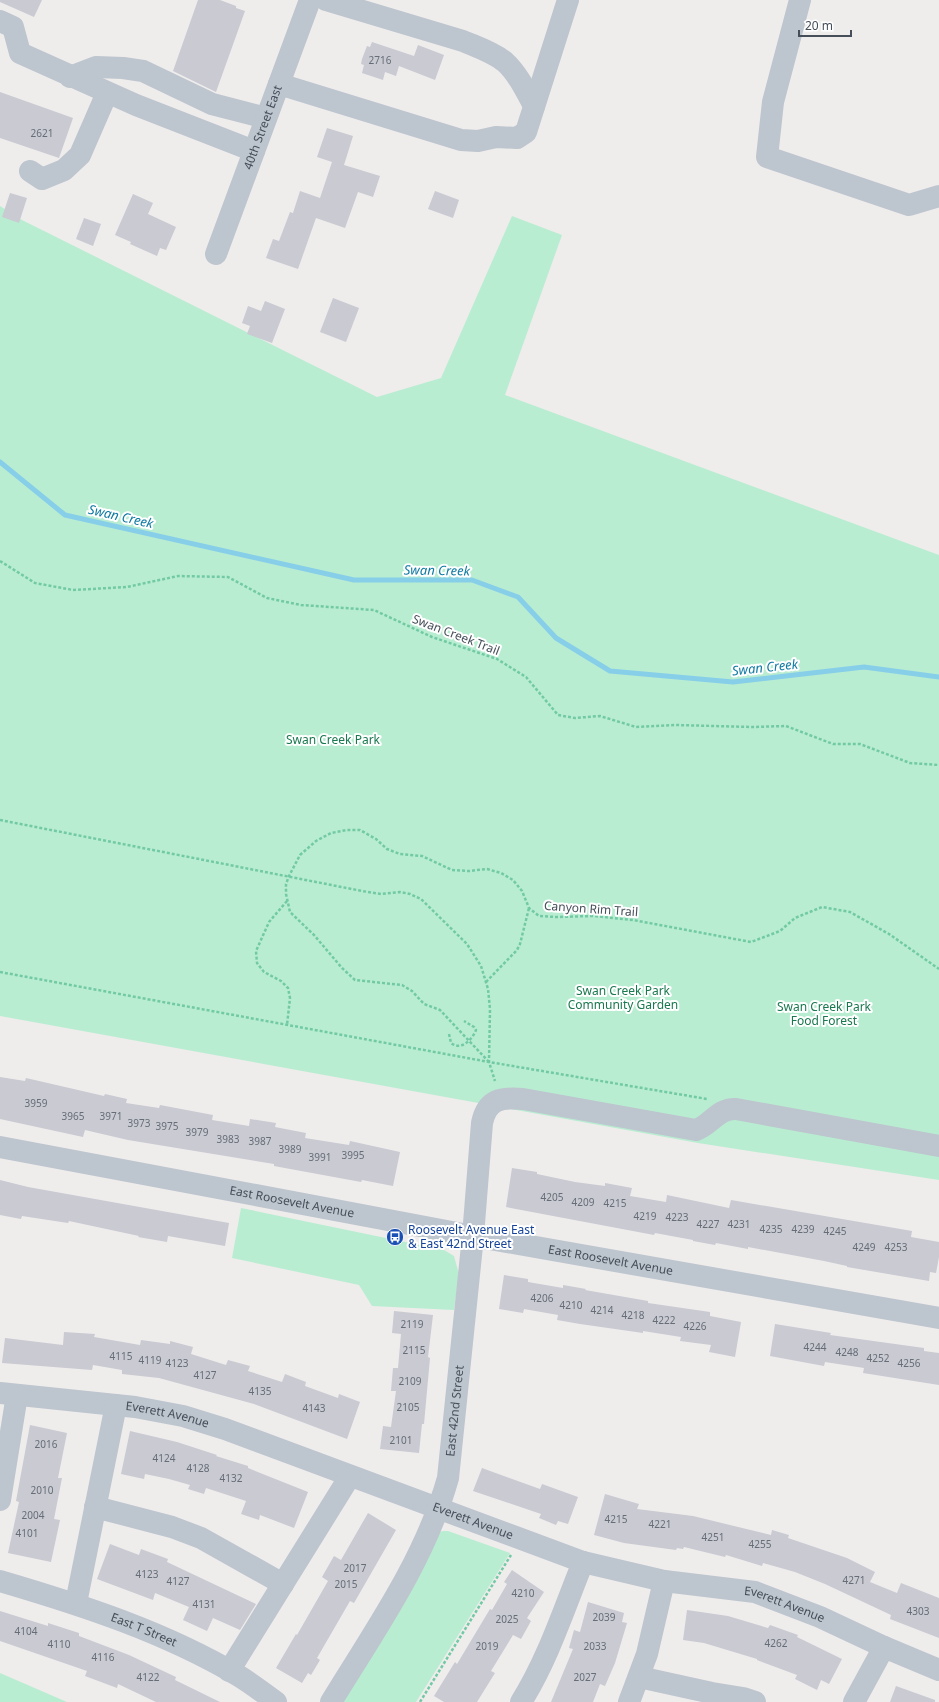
<svg xmlns="http://www.w3.org/2000/svg" width="939" height="1702" viewBox="0 0 939 1702" font-family="'Noto Sans',sans-serif">
<style>
.green{fill:#b9edd1}
.lines{fill:none;stroke-linecap:round;stroke-linejoin:round}
.stream{stroke:#87cee9;stroke-width:5}
.building{fill:#c9cad2}
.path{stroke:#72caa5;stroke-width:2.5;stroke-dasharray:3 2;stroke-linecap:butt}
.minor{stroke:#bdc5ce;stroke-width:22}
.labels{text-anchor:middle;stroke-width:4;stroke-linejoin:round;paint-order:stroke}
.number-label{font-size:10px;fill:#666d77}
.street-label{font-size:12px;fill:#454e59;stroke:#fff}
.park-label{font-size:12px;fill:#18784e;stroke:#fff}
.transit-label{font-size:12px;fill:#164399;stroke:#fff;text-anchor:start}
.water-label{font-size:13px;font-style:italic;fill:#0e79a2;stroke:#fff}
</style>
<rect width="100%" height="100%" fill="#efecec"/>
<g class="green">
<path d="M0 206 22 220 377 397 441 378 512 216 562 235 505 395 939 555V1180L698 1143 0 1016Z"/>
<path d="M241 1208 444 1250 454 1256 459 1274 454 1310 372 1306 359 1285 232 1258Z"/>
<path d="M443 1531H448L510 1553 416 1702H338L436 1533Z"/>
<path d="M0 1673 67 1702H0Z"/>
</g>
<g class="lines">
<path class="stream" d="M0 462 65 515 354 580H472L518 597 556 638 610 671 733 682 864 667 939 677"/>
</g>
<g class="building">
<path d="M0 0H42L34 17 0 2Z"/>
<path d="M198 0H220L236 6V8L245 11 216 92 173 71Z"/>
<path d="M372 42 414 56 418 45 444 55 435 80 399 66 396 76 385 72 383 80 362 73 364 65 361 64 362 59 367 46 370 47Z"/>
<path d="M0 92 73 118 59 158 0 138Z"/>
<path d="M327 128 353 136 344 165 380 176 373 197 358 192 345 228 316 218 298 269 266 258 273 239 279 241 290 212 293 213 300 191 320 198 332 162 317 157Z"/>
<path d="M435 191 459 200 453 218 428 209Z"/>
<path d="M10 193 27 198 19 223 2 217Z"/>
<path d="M133 194 153 203 148 214 176 227 166 250 160 248 157 256 130 244 131 242 115 235Z"/>
<path d="M84 218 101 224 93 246 76 239Z"/>
<path d="M333 298 359 308 346 342 320 332Z"/>
<path d="M265 301 285 309 272 343 247 334 250 326 242 323 248 306 261 311Z"/>
<path d="M0 1077 25 1081 26 1078 104 1096 105 1094 127 1099 126 1103 159 1108 160 1105 213 1115 212 1120 249 1126 250 1119 276 1123 275 1127 306 1133 305 1138 349 1145 350 1141 400 1152 393 1186 362 1180 361 1182 274 1166V1164L128 1140 85 1130 83 1137 0 1119Z"/>
<path d="M512 1168 537 1172V1174L575 1182 605 1186V1183L632 1188 630 1196 666 1202 667 1195 729 1208 731 1200 912 1231 911 1237 939 1242V1257L936 1273 930 1272 929 1281 847 1267V1266L824 1261 748 1247V1249L716 1243 715 1245 693 1241V1240L655 1233 654 1235 506 1207Z"/>
<path d="M0 1180 28 1187 229 1223 225 1246 168 1236 167 1242 138 1237 139 1236 69 1221 68 1223 22 1216 21 1219 0 1215Z"/>
<path d="M504 1275 528 1279V1282L563 1288V1285L586 1289 585 1290 648 1301V1303L710 1312V1316L741 1322 735 1357 709 1352 711 1345 680 1341 681 1337 643 1331V1333L580 1324 557 1320 558 1315 524 1309 523 1313 499 1309Z"/>
<path d="M394 1311 433 1315 428 1357 430 1358 424 1424H422L419 1453 380 1449 383 1426 391 1427 396 1391H391L393 1368H398L401 1334 392 1333Z"/>
<path d="M775 1324 831 1333 830 1335 924 1348V1351L939 1353V1385L863 1373 864 1368 825 1362 824 1366 770 1356Z"/>
<path d="M64 1332 95 1334 94 1337 140 1345 141 1340 170 1344V1341L193 1347 191 1354 226 1365 228 1360 250 1366 248 1371 282 1382 285 1374 306 1382 305 1386 338 1398 339 1394 360 1402 347 1439 254 1404 159 1378 122 1374V1370L93 1365 92 1370 2 1363 5 1338 63 1345Z"/>
<path d="M30 1425 67 1433 58 1478H62L54 1519 60 1520 51 1562 8 1553 19 1502 16 1501Z"/>
<path d="M130 1431 177 1442 217 1455 216 1456 248 1466V1468L308 1492 294 1528 260 1515 259 1520 241 1514 246 1501 206 1488 204 1494 188 1489 190 1485 169 1479 145 1474 144 1479 121 1474Z"/>
<path d="M482 1468 540 1489 542 1484 578 1497 568 1524 558 1521 556 1525 539 1518 541 1514 473 1491Z"/>
<path d="M605 1494 639 1504 637 1509 693 1516 771 1535 772 1530 789 1535 788 1538 847 1558 875 1572 870 1582 897 1593 901 1583 939 1598V1638L890 1619 891 1615 825 1584 795 1572 763 1563 762 1566 726 1555 725 1557 684 1547 683 1549 677 1548 676 1550 624 1543 594 1535Z"/>
<path d="M368 1513 396 1530 354 1603 350 1601 317 1658 320 1660 311 1675 308 1673 302 1683 276 1668 296 1634 297 1635 328 1581 322 1577 334 1556 341 1560Z"/>
<path d="M110 1544 139 1555 141 1549 168 1559 167 1562 256 1604 240 1630 213 1618 207 1631 183 1620 189 1607 155 1593 153 1600 97 1579Z"/>
<path d="M512 1570 544 1592 527 1618 531 1621 521 1639 513 1635 491 1671 495 1673 477 1702H444L434 1696 455 1662 457 1664 490 1609 492 1610 507 1584 504 1582Z"/>
<path d="M588 1602 624 1613 622 1622 627 1623 615 1663 605 1686 600 1684 593 1702H551L573 1649 569 1648 574 1630 580 1632Z"/>
<path d="M687 1610 728 1616 768 1628 770 1625 798 1635 797 1637 842 1659 829 1684 821 1680 817 1690 795 1679 797 1675 757 1660V1659L704 1643 683 1640Z"/>
<path d="M0 1611 48 1626V1623L79 1633V1636L129 1655 176 1677 175 1680 220 1702H156L118 1684 117 1688 85 1676 87 1671 0 1641Z"/>
<path d="M896 1686 935 1700V1702H890Z"/>
</g>
<g class="lines">
<g class="path">
<path d="M0 561 35 583 73 590 127 587 178 576 228 577 267 598 301 605 374 610 432 637 497 659 526 677 558 715 575 718 600 716 636 727 675 725 753 727 786 726 833 744H860L910 763 939 765"/>
<path d="M0 820 362 891 381 894 400 892 410 894 421 899 467 944 481 966 488 989 490 1009 489 1062 495 1081"/>
<path d="M287 901 269 922 256 951 257 963 264 972 281 981 288 988 290 998 287 1025"/>
<path d="M0 972 489 1062 707 1099"/>
<path d="M486 982 517 950 520 944 529 908"/>
<path d="M449 1034 451 1043C461 1051 472 1040 476 1030L474 1027 464 1021"/>
<path d="M489 1062 440 1010 424 1004 412 991 402 985 355 980 342 968 314 935 290 912 286 894V884L289 876 300 855 316 841 331 833 347 830H360L376 839 387 849 400 854 422 856 452 870 469 871 487 869 501 873 513 880 522 891 529 908 539 916 556 917 594 916 633 920 751 942 780 931 795 918 822 907 850 912 889 934 939 969"/>
<path d="M420 1702 511 1555"/>
</g>
<g class="minor">
<path d="M326 0 463 41C477 47 493 52 505 62 518 74 526 91 534 106"/>
<path d="M800 0 773 102 767 157 909 205 939 196"/>
<path d="M0 21 13 27 20 53 136 105 254 151"/>
<path d="M70 77 96 67 123 68 143 71 212 104 266 118"/>
<path d="M279 84 461 140 478 141 496 137 517 138 526 132 568 0"/>
<path d="M30 171 42 179 64 170 80 155 107 93"/>
<path id="s1" d="M216 254 310 0"/>
<path id="s2" d="M0 1147 473 1236 939 1318"/>
<path id="s3" d="M0 1393 135 1407 183 1416 225 1429 583 1562 664 1581 755 1592 820 1617 884 1647 939 1670"/>
<path d="M0 1500 17 1395"/>
<path d="M95 1507 172 1527 201 1538 283 1584"/>
<path id="s4" d="M0 1581C82 1605 165 1632 239 1676 252 1684 264 1693 276 1702"/>
<path d="M76 1603 116 1405"/>
<path d="M229 1671 350 1476"/>
<path d="M639 1677 712 1693 743 1698 755 1702"/>
<path id="s5" d="M331 1702C375 1630 425 1560 448 1478L473 1236 482 1123C487 1099 501 1097 523 1099L696 1130C711 1125 718 1108 736 1109L939 1146"/>
<path d="M521 1702C548 1659 564 1609 583 1562"/>
<path d="M629 1702 647 1654 664 1581"/>
<path d="M854 1702 884 1647"/>
</g>
</g>
<defs>
<symbol id="bus-disc" viewBox="-11 -11 22 22"><circle r="9.5" fill="#1a4fb4" stroke="#fff"/><path d="M-5-6H5V4H4V6H2V4H-2V6H-4V4H-5ZM-3.5-4V0h7V-4ZM-3.5 1.2v1.5H-2V1.2ZM2 1.2v1.5H3.5V1.2Z" fill="#fff"/></symbol>
</defs>
<g fill-rule="evenodd">
<use href="#bus-disc" x="385" y="1227" width="20" height="20"/>
</g>
<g class="labels">
<g class="number-label">
<text x="380" y="64">2716</text>
<text x="42" y="137">2621</text>
<text x="36" y="1107">3959</text>
<text x="73" y="1120">3965</text>
<text x="111" y="1120">3971</text>
<text x="139" y="1127">3973</text>
<text x="167" y="1130">3975</text>
<text x="197" y="1136">3979</text>
<text x="228" y="1143">3983</text>
<text x="260" y="1145">3987</text>
<text x="290" y="1153">3989</text>
<text x="353" y="1159">3995</text>
<text x="320" y="1161">3991</text>
<text x="552" y="1201">4205</text>
<text x="583" y="1206">4209</text>
<text x="615" y="1207">4215</text>
<text x="645" y="1220">4219</text>
<text x="677" y="1221">4223</text>
<text x="708" y="1228">4227</text>
<text x="739" y="1228">4231</text>
<text x="771" y="1233">4235</text>
<text x="803" y="1233">4239</text>
<text x="835" y="1235">4245</text>
<text x="864" y="1251">4249</text>
<text x="896" y="1251">4253</text>
<text x="542" y="1302">4206</text>
<text x="571" y="1309">4210</text>
<text x="602" y="1314">4214</text>
<text x="633" y="1319">4218</text>
<text x="664" y="1324">4222</text>
<text x="412" y="1328">2119</text>
<text x="695" y="1330">4226</text>
<text x="815" y="1351">4244</text>
<text x="414" y="1354">2115</text>
<text x="847" y="1356">4248</text>
<text x="121" y="1360">4115</text>
<text x="878" y="1362">4252</text>
<text x="150" y="1364">4119</text>
<text x="177" y="1367">4123</text>
<text x="909" y="1367">4256</text>
<text x="205" y="1379">4127</text>
<text x="410" y="1385">2109</text>
<text x="260" y="1395">4135</text>
<text x="408" y="1411">2105</text>
<text x="314" y="1412">4143</text>
<text x="401" y="1444">2101</text>
<text x="46" y="1448">2016</text>
<text x="164" y="1462">4124</text>
<text x="198" y="1472">4128</text>
<text x="231" y="1482">4132</text>
<text x="42" y="1494">2010</text>
<text x="33" y="1519">2004</text>
<text x="616" y="1523">4215</text>
<text x="660" y="1528">4221</text>
<text x="27" y="1537">4101</text>
<text x="713" y="1541">4251</text>
<text x="760" y="1548">4255</text>
<text x="355" y="1572">2017</text>
<text x="147" y="1578">4123</text>
<text x="854" y="1584">4271</text>
<text x="178" y="1585">4127</text>
<text x="346" y="1588">2015</text>
<text x="523" y="1597">4210</text>
<text x="204" y="1608">4131</text>
<text x="918" y="1615">4303</text>
<text x="604" y="1621">2039</text>
<text x="507" y="1623">2025</text>
<text x="26" y="1635">4104</text>
<text x="776" y="1647">4262</text>
<text x="59" y="1648">4110</text>
<text x="487" y="1650">2019</text>
<text x="595" y="1650">2033</text>
<text x="103" y="1661">4116</text>
<text x="148" y="1681">4122</text>
<text x="585" y="1681">2027</text>
</g>
<g class="street-label">
<text dy="4" stroke="none"><textPath href="#s1" startOffset="135">40th Street East</textPath></text>
<text transform="translate(456 635) rotate(21)" y="4">Swan Creek Trail</text>
<text transform="translate(591 909) rotate(4)" y="4">Canyon Rim Trail</text>
<text dy="4" stroke="none"><textPath href="#s2" startOffset="297">East Roosevelt Avenue</textPath></text>
<text dy="4" stroke="none"><textPath href="#s2" startOffset="621">East Roosevelt Avenue</textPath></text>
<text dy="4" stroke="none"><textPath href="#s5" startOffset="321">East 42nd Street</textPath></text>
<text dy="4" stroke="none"><textPath href="#s3" startOffset="169">Everett Avenue</textPath></text>
<text dy="4" stroke="none"><textPath href="#s3" startOffset="493">Everett Avenue</textPath></text>
<text dy="4" stroke="none"><textPath href="#s3" startOffset="817">Everett Avenue</textPath></text>
<text dy="4" stroke="none"><textPath href="#s4" startOffset="152">East T Street</textPath></text>
</g>
<g class="park-label">
<text x="333" y="744">Swan Creek Park</text>
<text x="623" y="995">Swan Creek Park<tspan x="623" dy="14">Community Garden</tspan></text>
<text x="824" y="1011">Swan Creek Park<tspan x="824" dy="14">Food Forest</tspan></text>
</g>
<g class="transit-label">
<text x="408" y="1234">Roosevelt Avenue East<tspan x="408" dy="14">&amp; East 42nd Street</tspan></text>
</g>
<g class="water-label">
<text transform="translate(121 516) rotate(13)" y="5">Swan Creek</text>
<text transform="translate(437 570) rotate(1)" y="5">Swan Creek</text>
<text transform="translate(765 667) rotate(-6)" y="5">Swan Creek</text>
</g>
</g>
<path d="M799 30v6h52v-6" fill="none" stroke="#454e59" stroke-width="2"/>
<text x="805" y="30" font-size="12" fill="#454e59" stroke="#ffffff" stroke-width="3" paint-order="stroke">20 m</text>
</svg>
